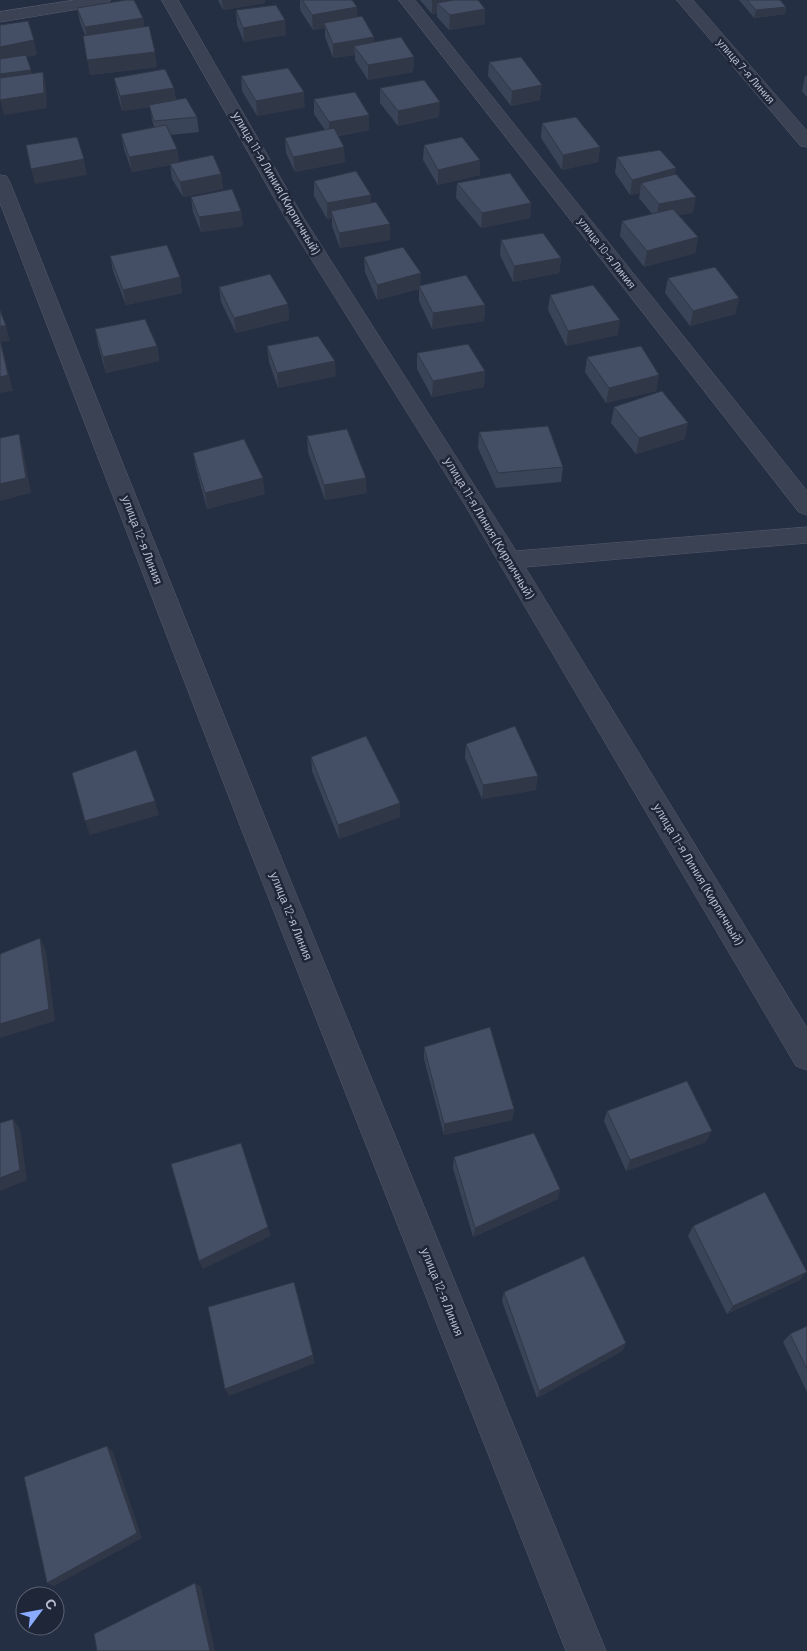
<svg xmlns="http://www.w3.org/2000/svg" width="807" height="1651" viewBox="0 0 807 1651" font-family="Barlow,sans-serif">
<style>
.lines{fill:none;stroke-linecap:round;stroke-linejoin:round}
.minor-casing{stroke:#555c6d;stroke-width:1}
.minor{fill:#3a4253;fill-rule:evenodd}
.wall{fill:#3a4458}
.shaded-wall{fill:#303747}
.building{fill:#444f66;stroke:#303747}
.labels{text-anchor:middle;stroke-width:5;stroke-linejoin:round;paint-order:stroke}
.far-street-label{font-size:11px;fill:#b7bdcd;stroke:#1e2638}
.street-label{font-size:12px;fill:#b7bdcd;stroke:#1e2638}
</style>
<rect width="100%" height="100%" fill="#252f44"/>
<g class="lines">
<defs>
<g id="minor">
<path d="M75 0H111L108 3 103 5 0 22V12Z"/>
<path d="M162 0H178L303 217 516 551 807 527V543L525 567 807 1028V1070L796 1066 465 505 285 217Z"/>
<path d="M399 0H415L807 491V515L799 512Z"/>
<path d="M677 0H693L807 131V147L801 146Z"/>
<path d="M0 175 6 176 9 180 269 828 606 1651H566L241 828 0 203Z"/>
</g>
</defs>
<use href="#minor" class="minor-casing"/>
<use href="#minor" class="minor"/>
</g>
<g class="wall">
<path d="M218 0H265V3L223 10Z"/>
<path d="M300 0 357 7V17L374 42 414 57 413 72 368 80 355 60V55L333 58 325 37V28L313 30 300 10Z"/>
<path d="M420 0H478L485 9V24L449 30 437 17V13L432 14Z"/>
<path d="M739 0H780L786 7 785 14 754 18Z"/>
<path d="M77 8 143 18 144 27 157 67 90 75 85 35 80 22Z"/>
<path d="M236 10 286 35 244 42 237 25Z"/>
<path d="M489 62 540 100 511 106 488 76Z"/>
<path d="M241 76 305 107 257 116 242 91Z"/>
<path d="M805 76H807V97L802 91Z"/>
<path d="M114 78 174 88 176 100 197 117 199 132 170 135 177 149 179 162 221 174 223 189 183 197 172 179 170 165 132 172 124 149 121 134 154 127 152 120 150 107 122 111 117 93Z"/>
<path d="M380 88 439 117 398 126 380 103Z"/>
<path d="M314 99 369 115V130L338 136 345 162 295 172 286 153 285 138 325 130 314 114Z"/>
<path d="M542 123 600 147 598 162 562 170 541 138Z"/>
<path d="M424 145 480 160V175L438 185 423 160Z"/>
<path d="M617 157 675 174 693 213 678 215 698 237 695 253 644 267 620 236 622 221 652 214 639 198 640 193 630 195 615 173Z"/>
<path d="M314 181 371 195V203L390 240 340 248 332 226V218L327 219 314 196Z"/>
<path d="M457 183 531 203 530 218 481 228 456 198Z"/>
<path d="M191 197 241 211 243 226 201 232 193 212Z"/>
<path d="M501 240 561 258 559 273 513 282 500 255Z"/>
<path d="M110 256 180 277 182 293 126 305 113 271Z"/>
<path d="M364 257 420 285 485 305 484 321 432 329 419 301V289L377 300 365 272Z"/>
<path d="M668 278 739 298 735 314 690 326 665 293Z"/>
<path d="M219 287 288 304 289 320 236 333 221 302Z"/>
<path d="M550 295 618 335 566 346 548 310Z"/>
<path d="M95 329 157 346 159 361 106 373 98 345Z"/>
<path d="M267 346 336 376 278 388 269 362Z"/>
<path d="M417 353 485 371 484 387 432 397 417 369Z"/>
<path d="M587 357 659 375 656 391 606 403 585 372Z"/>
<path d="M614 407 685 439 636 454 611 423Z"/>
<path d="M479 432 563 467 561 482 496 488 478 448Z"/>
<path d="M307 436 367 493 325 500 308 452Z"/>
<path d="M193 453 265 494 207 509 196 468Z"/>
<path d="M466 744 536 790 482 799 465 758Z"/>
<path d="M311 757 400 817 339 839 312 771Z"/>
<path d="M424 1047 514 1109 512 1120 444 1135 424 1059Z"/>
<path d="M607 1111 706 1142 626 1171 604 1121Z"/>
<path d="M454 1157 560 1189 558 1199 473 1237 453 1168Z"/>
<path d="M693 1226 800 1280 727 1314 688 1236Z"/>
<path d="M504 1292 626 1343 622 1351 537 1398 502 1301Z"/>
<path d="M807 1326V1392L783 1342 790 1334Z"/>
</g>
<g class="shaded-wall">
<path d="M222 0H265V3L223 10Z"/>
<path d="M432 0H471L437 3V13L432 14Z"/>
<path d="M357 7 358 22 324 23 325 28 313 30 312 15Z"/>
<path d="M786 7 785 14 754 18 756 10Z"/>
<path d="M485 9V24L449 30 450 15Z"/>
<path d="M143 18 145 33 88 42 85 27Z"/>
<path d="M285 20 286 35 244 42 243 28Z"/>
<path d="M374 37V52L354 46 355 55 333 58V44Z"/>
<path d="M34 40 37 55 0 63V47Z"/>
<path d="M155 52 157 67 90 75 87 60Z"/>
<path d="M414 57 413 72 368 80V65Z"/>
<path d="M31 70 34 85 0 90V74Z"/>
<path d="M43 72 46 87 47 108 4 115 0 100Z"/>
<path d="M542 85 540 100 511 106 512 91Z"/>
<path d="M174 88 176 103 122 111 120 96Z"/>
<path d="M304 92 305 107 257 116 256 101Z"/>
<path d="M440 102 439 117 398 126V111Z"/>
<path d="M369 115V130L329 137V122Z"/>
<path d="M344 147 345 162 295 172 293 157Z"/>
<path d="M600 147 598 162 562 170 563 155Z"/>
<path d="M177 149 179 164H170V165L132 172 129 157Z"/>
<path d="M84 159 87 175 35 184 31 169Z"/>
<path d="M480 160V175L438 185V170Z"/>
<path d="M676 168 673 183H641L640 193 630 195 632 180Z"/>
<path d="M221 174 223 189 183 197 180 182Z"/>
<path d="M371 195V210L331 211 332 218 327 219V203Z"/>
<path d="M696 197 693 213 656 219 659 204Z"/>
<path d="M531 203 530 218 481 228 482 213Z"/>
<path d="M241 211 243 226 201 232 199 217Z"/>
<path d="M390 224V240L340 248 339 233Z"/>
<path d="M698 237 695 253 644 267 647 251Z"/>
<path d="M561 258 559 273 513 282 514 266Z"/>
<path d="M421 273 420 289 419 286V289L377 300V285Z"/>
<path d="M180 277 182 293 126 305 123 290Z"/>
<path d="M739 298 735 314 690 326 693 311Z"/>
<path d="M288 304 289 320 236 333 234 318Z"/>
<path d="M485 305 484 321 432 329 433 313Z"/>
<path d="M620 320 618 335 566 346 568 331Z"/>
<path d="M0 326H6L10 341 1 342 13 391 0 393Z"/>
<path d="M157 346 159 361 106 373 103 357Z"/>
<path d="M335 361 336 376 278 388 277 373Z"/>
<path d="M485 371 484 387 432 397 433 381Z"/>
<path d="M659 375 656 391 606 403 609 388Z"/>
<path d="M688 423 685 439 636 454 639 438Z"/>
<path d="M19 434 23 450 31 493 0 501V484Z"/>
<path d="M263 478 265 494 207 509 205 493Z"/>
<path d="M366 478 367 493 325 500 324 485Z"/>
<path d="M538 776 536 790 482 799 483 785Z"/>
<path d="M155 801 159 815 90 835 85 821Z"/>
<path d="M400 803V817L339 839 338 825Z"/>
<path d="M40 938 46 951 55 1021 0 1038V1024Z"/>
<path d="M514 1109 512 1120 444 1135V1124Z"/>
<path d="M13 1119 20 1129 27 1180 0 1191V1178Z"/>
<path d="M712 1131 706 1142 626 1171 630 1160Z"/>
<path d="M560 1189 558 1199 473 1237 475 1228Z"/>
<path d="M268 1227 271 1236 203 1269 199 1261Z"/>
<path d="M807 1272 800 1280 727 1314 733 1306Z"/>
<path d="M626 1343 622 1351 537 1398 539 1391Z"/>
<path d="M313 1355 315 1363 229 1396 225 1389Z"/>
<path d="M107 1446 113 1452 142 1538 54 1586 47 1583Z"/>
<path d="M195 1583 201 1587 215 1651H210Z"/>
</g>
<g class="building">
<path d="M126 0H134L143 18 85 27 77 8Z"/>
<path d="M302 0H352L357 7 312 15Z"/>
<path d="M454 0H478L485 9 450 15 437 3Z"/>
<path d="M747 0H780L786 7 756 10Z"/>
<path d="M276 5 285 20 243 28 236 10Z"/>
<path d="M362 16 374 37 333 44 324 23Z"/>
<path d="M28 21 34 40 0 47V25Z"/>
<path d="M149 26 155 52 87 60 83 36Z"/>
<path d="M401 37 414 57 368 65 354 46Z"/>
<path d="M26 55 31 70 0 74V59Z"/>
<path d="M521 57 542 85 512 91 489 62Z"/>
<path d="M288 68 304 92 256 101 241 76Z"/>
<path d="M165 69 174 88 120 96 114 78Z"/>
<path d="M43 72 44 93 0 100V78Z"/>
<path d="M424 80 440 102 398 111 380 88Z"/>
<path d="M355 92 369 115 329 122 314 99Z"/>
<path d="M186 98 197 117 154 121 149 105Z"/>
<path d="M576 117 600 147 563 155 542 123Z"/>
<path d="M166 125 177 149 129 157 121 134Z"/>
<path d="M334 128 344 147 293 157 285 138Z"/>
<path d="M77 137 84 159 31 169 26 145Z"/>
<path d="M462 137 480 160 438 170 424 145Z"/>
<path d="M660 150 676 168 632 180 617 157Z"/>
<path d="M213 155 221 174 180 182 170 164Z"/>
<path d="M356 171 371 195 327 203 314 181Z"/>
<path d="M510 173 531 203 482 213 457 183Z"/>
<path d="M676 174 696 197 659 204 641 183Z"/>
<path d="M232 189 241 211 199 217 191 197Z"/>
<path d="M376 202 390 224 339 233 331 211Z"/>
<path d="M673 209 698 237 647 251 622 221Z"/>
<path d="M543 233 561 258 514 266 501 240Z"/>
<path d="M167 245 180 277 123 290 110 256Z"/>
<path d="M403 247 421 273 377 285 364 257Z"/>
<path d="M715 267 739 298 693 311 668 278Z"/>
<path d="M270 274 288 304 234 318 219 287Z"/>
<path d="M466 275 485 305 433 313 419 286Z"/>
<path d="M593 285 620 320 568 331 550 295Z"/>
<path d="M0 310 6 326H0Z"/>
<path d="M145 319 157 346 103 357 95 329Z"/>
<path d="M318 336 335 361 277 373 267 346Z"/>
<path d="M0 340 8 375 0 377Z"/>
<path d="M468 344 485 371 433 381 417 353Z"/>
<path d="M641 346 659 375 609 388 587 357Z"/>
<path d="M662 391 688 423 639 438 614 407Z"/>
<path d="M548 426 563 467 498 473 479 432Z"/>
<path d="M347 429 366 478 324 485 307 436Z"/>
<path d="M19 434 26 478 0 484V438Z"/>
<path d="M244 439 263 478 205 493 193 453Z"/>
<path d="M515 726 538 776 483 785 466 744Z"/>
<path d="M366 736 400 803 338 825 311 757Z"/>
<path d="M136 750 155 801 85 821 72 773Z"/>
<path d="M40 938 49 1009 0 1024V954Z"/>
<path d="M490 1027 514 1109 444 1124 424 1047Z"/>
<path d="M687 1081 712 1131 630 1160 607 1111Z"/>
<path d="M13 1119 20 1170 0 1178V1123Z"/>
<path d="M534 1133 560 1189 475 1228 454 1157Z"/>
<path d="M241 1143 268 1227 199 1261 171 1164Z"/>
<path d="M765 1192 807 1272 733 1306 693 1226Z"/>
<path d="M584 1256 626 1343 539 1391 504 1292Z"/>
<path d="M294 1282 313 1355 225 1389 208 1307Z"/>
<path d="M807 1326V1369L790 1334Z"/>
<path d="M107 1446 137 1533 47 1583 24 1477Z"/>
<path d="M195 1583 210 1651H97L94 1634Z"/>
</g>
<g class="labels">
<g class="far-street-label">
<text transform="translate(746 71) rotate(49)" y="4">улица 7-я Линия</text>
<text transform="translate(607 253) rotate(52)" y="4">улица 10-я Линия</text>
</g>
<g class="street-label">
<text transform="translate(276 183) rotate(60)" y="4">улица 11-я Линия (Кирпичный)</text>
<text transform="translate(489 528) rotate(59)" y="4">улица 11-я Линия (Кирпичный)</text>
<text transform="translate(142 540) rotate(69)" y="4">улица 12-я Линия</text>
<text transform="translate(698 874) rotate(59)" y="4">улица 11-я Линия (Кирпичный)</text>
<text transform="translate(291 916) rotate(68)" y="4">улица 12-я Линия</text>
<text transform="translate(442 1292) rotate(68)" y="4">улица 12-я Линия</text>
</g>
</g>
<g transform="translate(40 1611) rotate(58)"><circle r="24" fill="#1e2638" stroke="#5b6274"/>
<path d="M0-4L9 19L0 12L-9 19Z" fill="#8bacfe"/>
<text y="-8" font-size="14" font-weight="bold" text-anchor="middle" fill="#b7bdcd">С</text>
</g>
</svg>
